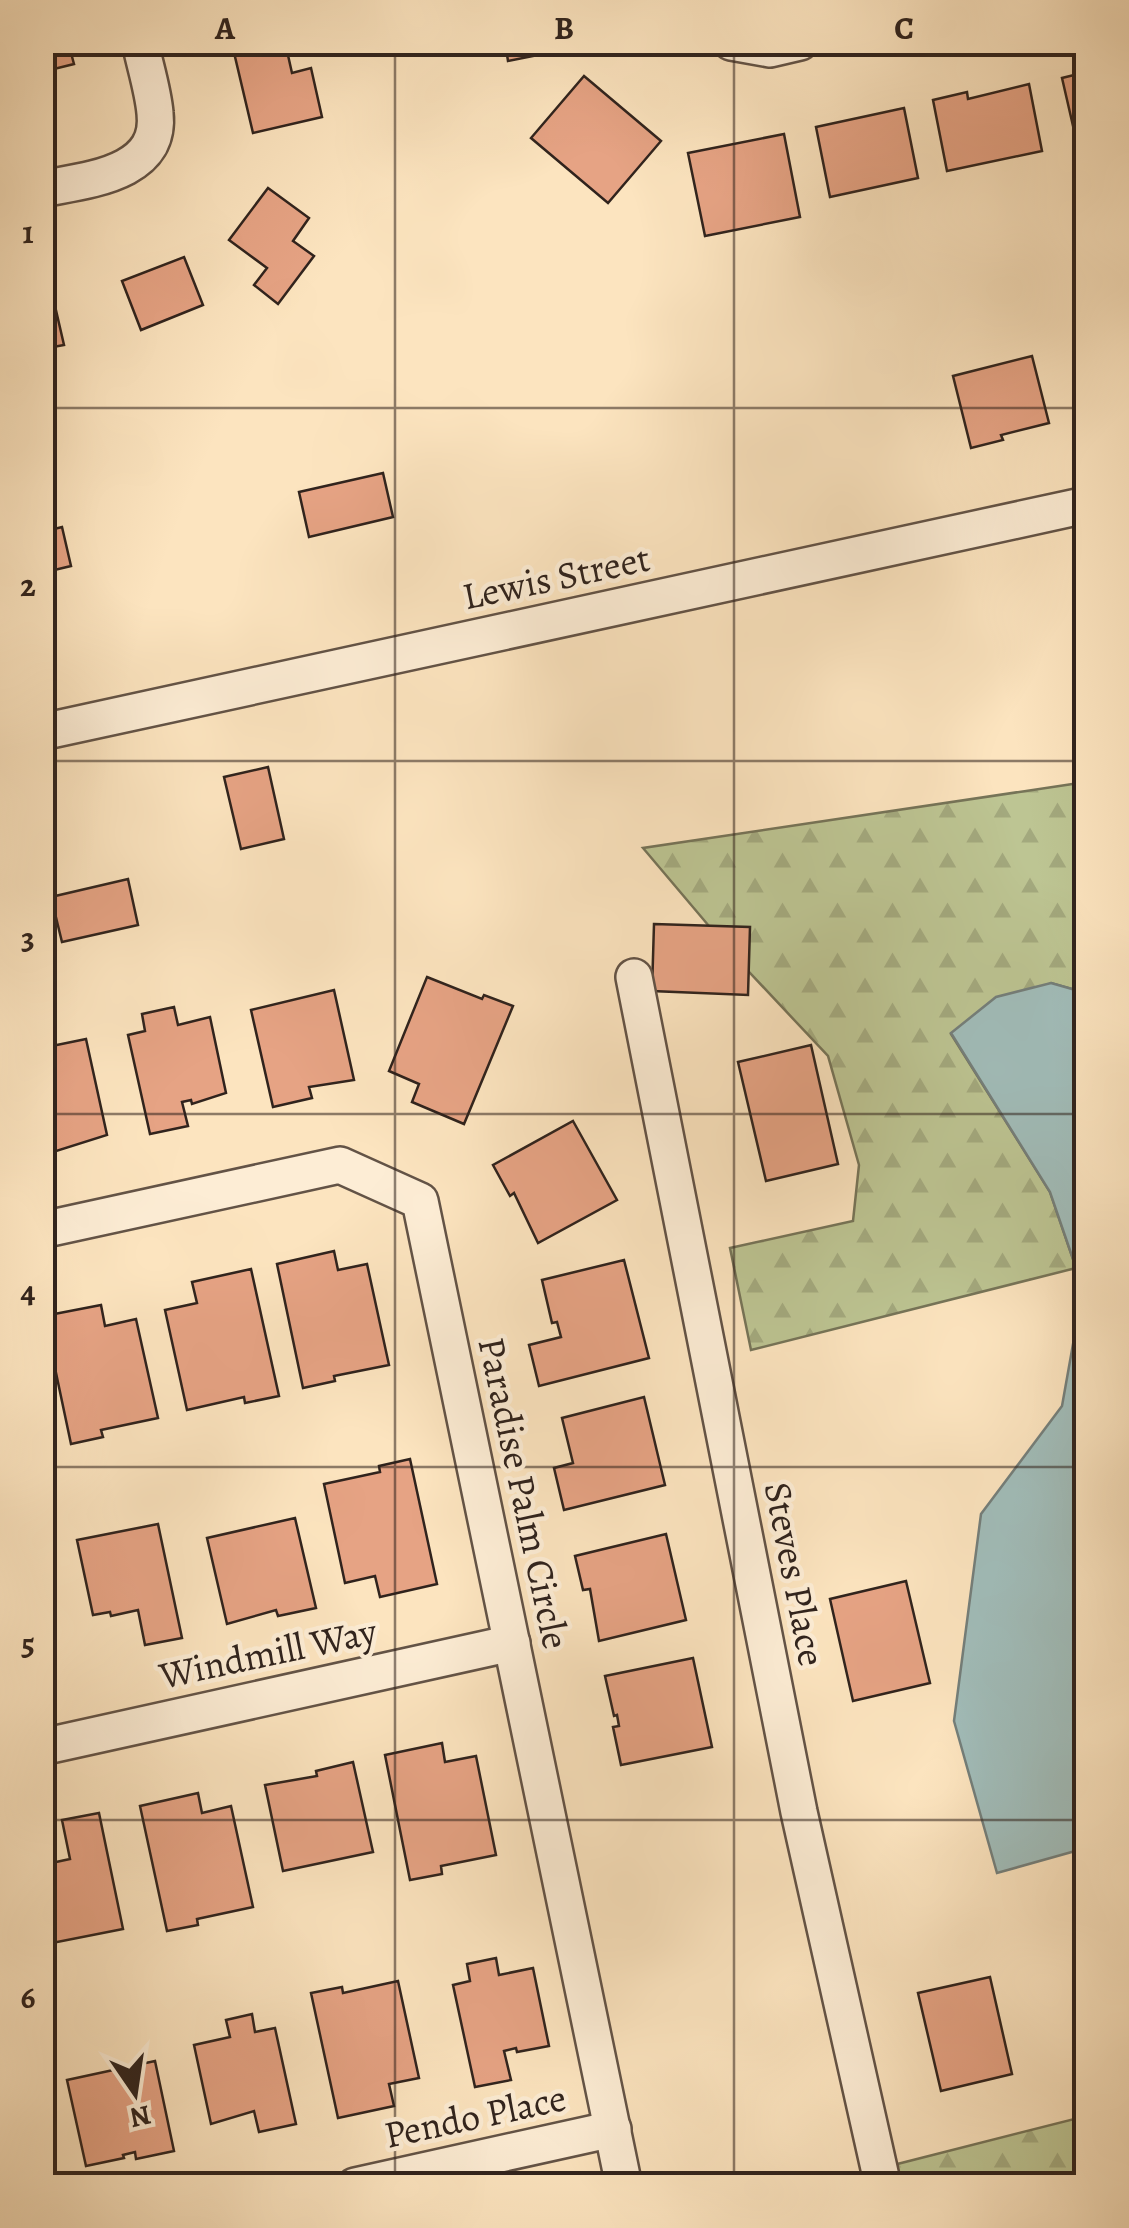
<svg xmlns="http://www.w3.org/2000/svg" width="1129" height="2228" viewBox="0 0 1129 2228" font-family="Alegreya,serif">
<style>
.forest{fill:url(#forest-firs);stroke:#767458;stroke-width:2.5}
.water{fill:#a1bdba;stroke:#747f7b;stroke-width:2.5}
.building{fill:#e6a384;stroke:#30231d;stroke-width:2.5}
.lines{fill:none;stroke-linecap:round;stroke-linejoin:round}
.minor-casing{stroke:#635346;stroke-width:40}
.minor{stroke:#fdedd5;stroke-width:35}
.grid{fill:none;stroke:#30231d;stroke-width:2.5;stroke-opacity:0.55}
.labels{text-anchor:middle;stroke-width:9;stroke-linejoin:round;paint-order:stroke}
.street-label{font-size:38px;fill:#30231d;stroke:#fdedd5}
.neatline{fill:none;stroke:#30231d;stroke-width:4}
.grid-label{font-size:32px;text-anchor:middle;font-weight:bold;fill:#30231d}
</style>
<defs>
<pattern id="forest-firs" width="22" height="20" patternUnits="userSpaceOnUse" patternTransform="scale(2.5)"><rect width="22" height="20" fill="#bdc593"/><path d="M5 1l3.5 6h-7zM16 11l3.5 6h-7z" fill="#a3a97e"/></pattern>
</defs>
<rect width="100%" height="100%" fill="#fce4bf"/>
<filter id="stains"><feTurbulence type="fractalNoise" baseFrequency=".002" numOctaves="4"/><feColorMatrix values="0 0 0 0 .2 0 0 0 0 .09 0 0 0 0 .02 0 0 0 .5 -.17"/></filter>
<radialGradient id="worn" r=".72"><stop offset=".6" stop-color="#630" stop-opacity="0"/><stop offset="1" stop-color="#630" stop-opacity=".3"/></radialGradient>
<g class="forest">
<path d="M1086 782V993L1051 983 951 1034 1050 1192 1076 1268 751 1350 730 1248 853 1221 859 1165 828 1056 736 958 643 848Z"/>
<path d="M1086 2116V2185H874L870 2171Z"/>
</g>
<path class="water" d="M1051 983 1086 993V1848L997 1873 954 1721 981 1514 1062 1406 1083 1288 1050 1192 951 1033 996 997Z"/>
<g class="building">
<path d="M42 42H68L74 64 42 72Z"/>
<path d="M239 42H285L292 73 311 68 322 117 253 133 232 44Z"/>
<path d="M505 42H582L583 46 508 61Z"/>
<path d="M1086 72V150L1079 152 1062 78Z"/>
<path d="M584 76 661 141 608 203 531 138Z"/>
<path d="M1029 84 1042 151 947 171 933 100 967 92 968 99Z"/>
<path d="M904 108 918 178 830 197 816 127Z"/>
<path d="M784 134 800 217 705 236 688 153Z"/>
<path d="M268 188 309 218 293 241 314 256 278 304 254 285 267 268 229 240Z"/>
<path d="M184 257 203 305 141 330 122 281Z"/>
<path d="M52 293 64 345 42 349V295Z"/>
<path d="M1086 343V394L1075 346Z"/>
<path d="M1032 356 1049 423 1001 435 1003 440 971 448 953 376Z"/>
<path d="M383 473 393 517 309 537 299 492Z"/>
<path d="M62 527 71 566 42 573V532Z"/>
<path d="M268 767 284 839 241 849 224 777Z"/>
<path d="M128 879 138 925 62 942 51 897Z"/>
<path d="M654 924 750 927 748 995 652 991Z"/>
<path d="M427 977 482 999 484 995 513 1006 464 1124 412 1102 419 1084 389 1071Z"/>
<path d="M334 990 354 1080 309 1087 312 1098 273 1107 251 1010Z"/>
<path d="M174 1007 178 1025 210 1017 226 1093 192 1104 191 1100 182 1102 188 1126 150 1134 128 1035 145 1031 142 1014Z"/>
<path d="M86 1039 107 1135 50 1153 48 1146 42 1147V1048Z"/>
<path d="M811 1045 838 1164 766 1181 738 1062Z"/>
<path d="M573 1121 617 1200 538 1243 514 1193 510 1196 493 1165Z"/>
<path d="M334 1251 338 1270 367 1264 389 1365 334 1376 335 1381 303 1388 277 1264Z"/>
<path d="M624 1260 649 1358 539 1386 529 1345 561 1337 557 1322 552 1323 542 1280Z"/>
<path d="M251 1269 279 1396 245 1403 244 1397 187 1410 165 1310 197 1303 192 1282Z"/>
<path d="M101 1305 105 1326 136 1319 158 1418 101 1430 103 1437 71 1444 44 1316Z"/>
<path d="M644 1397 665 1485 564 1510 554 1468 573 1463 562 1418Z"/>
<path d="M410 1459 437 1584 380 1597 375 1576 345 1583 324 1484 380 1472 379 1466Z"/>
<path d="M295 1518 316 1608 278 1616 276 1610 227 1624 207 1538Z"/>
<path d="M158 1524 182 1638 145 1645 138 1610 111 1616 110 1612 93 1615 77 1540Z"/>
<path d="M666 1534 686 1620 599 1641 590 1589 583 1590 575 1556Z"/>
<path d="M906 1581 930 1683 853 1701 830 1599Z"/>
<path d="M693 1658 712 1747 621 1765 613 1727 619 1726 617 1715 614 1716 605 1676Z"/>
<path d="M442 1743 445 1762 476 1756 496 1855 441 1866 442 1874 410 1880 385 1755Z"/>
<path d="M353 1762 373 1852 283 1871 265 1785 317 1776 316 1771Z"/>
<path d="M198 1793 202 1813 231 1806 253 1907 197 1919 198 1925 167 1931 140 1806Z"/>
<path d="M99 1813 123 1929 42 1945V1865L70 1859 62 1820Z"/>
<path d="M496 1958 499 1975 533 1968 549 2046 517 2052 516 2048 504 2051 511 2080 475 2087 453 1985 470 1981 467 1964Z"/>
<path d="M990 1977 1012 2074 941 2091 918 1993Z"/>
<path d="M398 1981 419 2078 389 2084 394 2106 338 2118 311 1993 342 1987 343 1993Z"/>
<path d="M252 2014 255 2032 275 2028 296 2124 259 2132 254 2111 211 2124 194 2045 230 2037 226 2020Z"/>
<path d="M155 2061 174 2151 136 2159 135 2152 123 2155 124 2158 86 2166 67 2080Z"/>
</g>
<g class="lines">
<defs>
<g id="minor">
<path d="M731 42 770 49 800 42"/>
<path d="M42 189C85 180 162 175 155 113 153 90 145 66 140 42"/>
<path d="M42 732 1086 505"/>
<path d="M634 977 799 1812 883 2186"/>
<path d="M42 1230 340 1165 420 1201 624 2186"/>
<path d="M42 1747 512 1643"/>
<path d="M355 2186 613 2129"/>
</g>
</defs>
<use href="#minor" class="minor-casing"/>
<use href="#minor" class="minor"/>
</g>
<path class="grid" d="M395 42V2186M734 42V2186M42 408H1086M42 761H1086M42 1114H1086M42 1467H1086M42 1820H1086"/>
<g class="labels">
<g class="street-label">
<text transform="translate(556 577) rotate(-12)" y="13">Lewis Street</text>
<text transform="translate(524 1493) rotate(78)" y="13">Paradise Palm Circle</text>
<text transform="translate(795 1574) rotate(79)" y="13">Steves Place</text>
<text transform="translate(268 1653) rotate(-12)" y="13">Windmill Way</text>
<text transform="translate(475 2116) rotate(-12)" y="13">Pendo Place</text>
</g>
</g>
<rect width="1129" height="2228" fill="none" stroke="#fce4bf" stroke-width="110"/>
<g transform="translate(135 2093) rotate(167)" stroke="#fdedd5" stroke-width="8" paint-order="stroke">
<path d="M0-8L18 38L0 25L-18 38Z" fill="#30231d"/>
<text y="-15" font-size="28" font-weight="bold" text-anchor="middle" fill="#30231d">N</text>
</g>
<rect x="55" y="55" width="1019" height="2118" class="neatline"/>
<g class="grid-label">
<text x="225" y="39">A</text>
<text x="564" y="39">B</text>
<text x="904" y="39">C</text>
<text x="28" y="243">1</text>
<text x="28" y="596">2</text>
<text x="28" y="949">3</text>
<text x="28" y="1302">4</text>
<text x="28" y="1655">5</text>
<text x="28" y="2008">6</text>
</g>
<rect width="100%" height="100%" filter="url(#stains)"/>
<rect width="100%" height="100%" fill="url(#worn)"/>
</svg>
